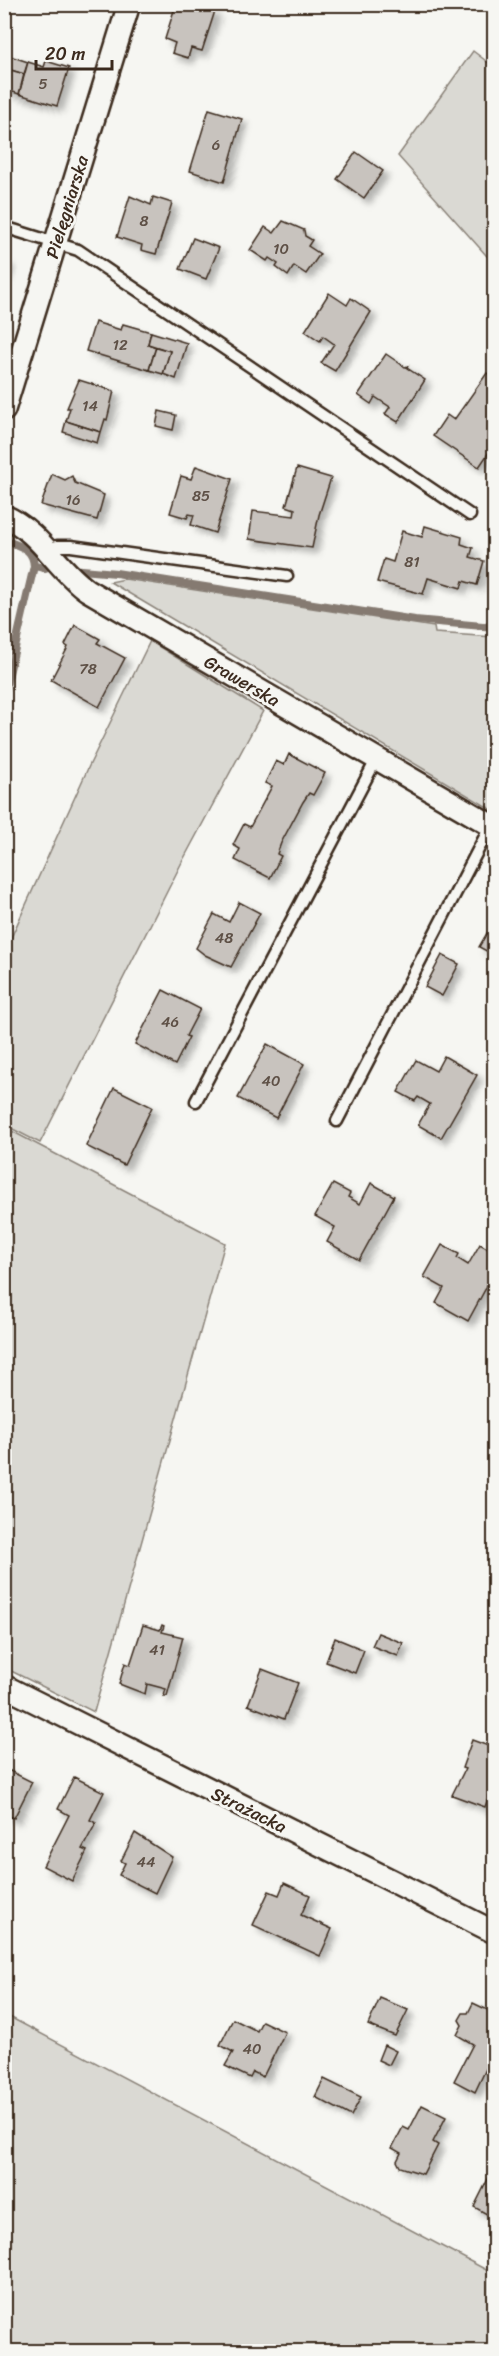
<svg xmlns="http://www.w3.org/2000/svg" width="499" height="2356" viewBox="0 0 499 2356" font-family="Sriracha,sans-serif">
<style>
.green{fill:#dad9d3;stroke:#8a8278;stroke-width:1.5}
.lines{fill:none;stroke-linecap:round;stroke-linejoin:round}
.stream{stroke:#857a71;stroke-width:8}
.building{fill:#c8c3be;stroke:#3b2a1e;stroke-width:1.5;filter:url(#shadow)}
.service-casing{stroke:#3b2a1e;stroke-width:15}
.minor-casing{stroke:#3b2a1e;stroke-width:26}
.service{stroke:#f6f6f2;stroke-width:10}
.minor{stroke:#f6f6f2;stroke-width:21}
.labels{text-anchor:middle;stroke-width:6;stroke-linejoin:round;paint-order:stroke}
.number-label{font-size:15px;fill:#5e5046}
.street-label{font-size:18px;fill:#3b2a1e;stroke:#f6f6f2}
</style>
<defs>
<filter id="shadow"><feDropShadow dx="5.5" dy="5.5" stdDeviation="3" flood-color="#0004"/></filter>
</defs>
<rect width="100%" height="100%" fill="#f6f6f2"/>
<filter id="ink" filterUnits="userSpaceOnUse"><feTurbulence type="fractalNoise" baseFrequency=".0167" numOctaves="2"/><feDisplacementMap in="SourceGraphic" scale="12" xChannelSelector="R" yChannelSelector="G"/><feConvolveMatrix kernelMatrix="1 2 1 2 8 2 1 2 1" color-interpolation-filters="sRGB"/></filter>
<g filter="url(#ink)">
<g class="green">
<path d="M473 51 494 67V264L398 156Z"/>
<path d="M125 579 434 627 435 633 494 637V811L110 582Z"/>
<path d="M150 641 263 711 182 862 40 1143 5 1125V951L89 766Z"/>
<path d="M4 1127 225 1243 94 1712 5 1668Z"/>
<path d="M4 2014 494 2274V2351H5Z"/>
</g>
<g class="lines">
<g class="stream">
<path d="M34 566 45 568"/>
<path d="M71 569 116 573 415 620 494 627"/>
<path d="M4 695 34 566C33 551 25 548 12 543"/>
</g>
</g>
<g class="building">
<path d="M190 4 215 11 202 51 191 48 188 58 172 53 175 43 165 39 175 7 188 11Z"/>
<path d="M4 54 28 62 24 74 4 68Z"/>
<path d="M46 61 69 68 57 106 19 94 28 62 44 67Z"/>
<path d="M4 68 24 74 19 94 4 89Z"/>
<path d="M209 109 242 119 224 182 190 171Z"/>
<path d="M356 152 383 171 364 198 337 179Z"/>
<path d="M130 196 151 205 153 197 172 203 156 254 141 250 142 245 117 237Z"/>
<path d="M283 221 304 230 305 236 312 240 308 246 320 254 306 274 294 266 288 276 276 267 278 264 269 258 267 261 250 250 265 227 274 233Z"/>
<path d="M193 238 219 248 206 279 180 269Z"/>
<path d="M4 261 9 262 4 276Z"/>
<path d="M329 293 347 305 351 298 371 312 335 371 321 363 334 344 323 336 320 341 305 331Z"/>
<path d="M95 322 121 330 123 324 151 332 148 344 156 347 149 370 86 351Z"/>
<path d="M151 332 187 343 176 379 163 374 170 351 148 344Z"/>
<path d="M156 347 170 351 163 374 149 370Z"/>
<path d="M386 354 405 367 408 366 407 368 425 380 398 422 385 414 390 407 375 397 371 404 358 395Z"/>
<path d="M487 373 494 378V436L490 442 494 445 479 467 433 436 447 415 454 420Z"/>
<path d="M79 380 114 391 107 420 105 419 101 432 66 421 70 408H67Z"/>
<path d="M159 411 176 415 173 430 156 426Z"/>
<path d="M66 421 100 432 97 443 63 432Z"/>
<path d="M196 466 232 479 215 533 191 525 194 515 189 514 187 518 170 513 181 476 191 479Z"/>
<path d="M297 468 331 478 319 515 312 548 249 539 253 511 294 516 295 509 286 506Z"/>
<path d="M52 474 65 480 72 476 75 483 104 495 97 520 41 505Z"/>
<path d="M425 526 462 537 461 544 473 548 470 557 484 561 477 585 463 581 461 588 428 578 423 594 377 582 384 559 393 562 402 531 422 537Z"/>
<path d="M75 625 100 639 97 643 125 658 99 707 51 680 68 647 65 645Z"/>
<path d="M289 754 325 773 313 795 309 793 303 802 281 843 277 854 281 856 270 878 235 860 240 849 233 845 244 824 250 827 272 786 265 783 276 761 284 765Z"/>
<path d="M239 902 260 913 231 967 205 955 196 948 214 914 229 922Z"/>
<path d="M494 921V955L479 947Z"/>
<path d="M442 955 459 964 442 996 425 987Z"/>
<path d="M163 990 200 1009 186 1036 189 1037 175 1065 135 1044Z"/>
<path d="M267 1044 304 1064 276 1118 238 1098Z"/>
<path d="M444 1056 477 1075 441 1138 418 1125 430 1104 418 1097 415 1101 398 1092 416 1060 436 1071Z"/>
<path d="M114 1088 152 1107 124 1165 86 1146Z"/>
<path d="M371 1183 394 1196 359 1260 327 1242 335 1227 315 1216 333 1184 350 1193 348 1197 360 1204Z"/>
<path d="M480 1244 494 1252V1273L468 1321 436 1303 444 1288 424 1277 442 1245 459 1254 457 1258 468 1265Z"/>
<path d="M143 1625 160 1630 162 1625 164 1626 162 1632 183 1637 167 1696H164L166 1689 147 1684 145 1694 119 1684 125 1663 130 1665Z"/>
<path d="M378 1633 403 1643 398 1656 372 1646Z"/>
<path d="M335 1638 364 1650 355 1673 326 1662Z"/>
<path d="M262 1669 298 1683 284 1719 248 1705Z"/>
<path d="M472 1740 494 1748V1781L485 1807 452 1795 465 1769 462 1768Z"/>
<path d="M6 1769 32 1782 14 1818 4 1814Z"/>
<path d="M74 1777 104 1792 90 1820 96 1823 82 1849 87 1851 72 1881 43 1866 69 1815 58 1809Z"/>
<path d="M135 1833 172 1857 155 1893 119 1875 125 1863 121 1861Z"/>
<path d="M284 1883 310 1895 301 1915 332 1929 320 1956 253 1925 269 1891 279 1895Z"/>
<path d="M380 1998 408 2010 395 2036 368 2025Z"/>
<path d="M473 2003 494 2013V2052L475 2092 454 2081 473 2044 457 2035 462 2025 459 2020 463 2013H468Z"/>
<path d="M233 2019 257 2031 262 2021 285 2032 263 2077 253 2072 250 2078 225 2066 233 2052 220 2045Z"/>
<path d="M384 2045 396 2051 389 2065 378 2060Z"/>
<path d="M324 2079 361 2097 351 2116 315 2097Z"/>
<path d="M422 2105 446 2117 433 2142 438 2145 423 2174 400 2167 397 2161 401 2153 392 2148 403 2127 409 2130Z"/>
<path d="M494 2167V2218L474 2207Z"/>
</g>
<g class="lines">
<defs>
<g id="service">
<path d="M4 227 78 250 470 515"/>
<path d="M46 550 57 546H71L287 576"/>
<path d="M196 1101 376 760"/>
<path d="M337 1121 491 825"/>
</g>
<g id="minor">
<path d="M4 410 129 4"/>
<path d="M4 516C40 531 56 568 87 590L494 827"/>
<path d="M4 1686 494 1932"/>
</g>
</defs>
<use href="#service" class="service-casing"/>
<use href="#minor" class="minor-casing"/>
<use href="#service" class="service"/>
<use href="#minor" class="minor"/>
</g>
</g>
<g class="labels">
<g class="number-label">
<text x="43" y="89">5</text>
<text x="216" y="150">6</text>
<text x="144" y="226">8</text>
<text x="281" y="254">10</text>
<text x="120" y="350">12</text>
<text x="90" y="411">14</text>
<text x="201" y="501">85</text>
<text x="73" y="505">16</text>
<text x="412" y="567">81</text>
<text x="88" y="674">78</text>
<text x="224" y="943">48</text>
<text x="170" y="1027">46</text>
<text x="271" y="1086">40</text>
<text x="157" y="1655">41</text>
<text x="146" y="1867">44</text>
<text x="252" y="2054">40</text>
</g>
<g class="street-label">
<text transform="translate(67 207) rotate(-73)" y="6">Pielęgniarska</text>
<text transform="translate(242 681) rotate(30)" y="6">Grawerska</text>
<text transform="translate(249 1810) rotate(26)" y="6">Strażacka</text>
</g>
</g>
<rect width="499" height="2356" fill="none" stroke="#f6f6f2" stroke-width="24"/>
<rect x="12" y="12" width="475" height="2332" fill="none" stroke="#3b2a1e" stroke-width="2" filter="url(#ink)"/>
<path d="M36 60v9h76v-9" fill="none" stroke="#3b2a1e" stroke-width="3"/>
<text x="45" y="60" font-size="18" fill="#3b2a1e" stroke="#f6f6f2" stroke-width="4.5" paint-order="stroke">20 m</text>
</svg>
